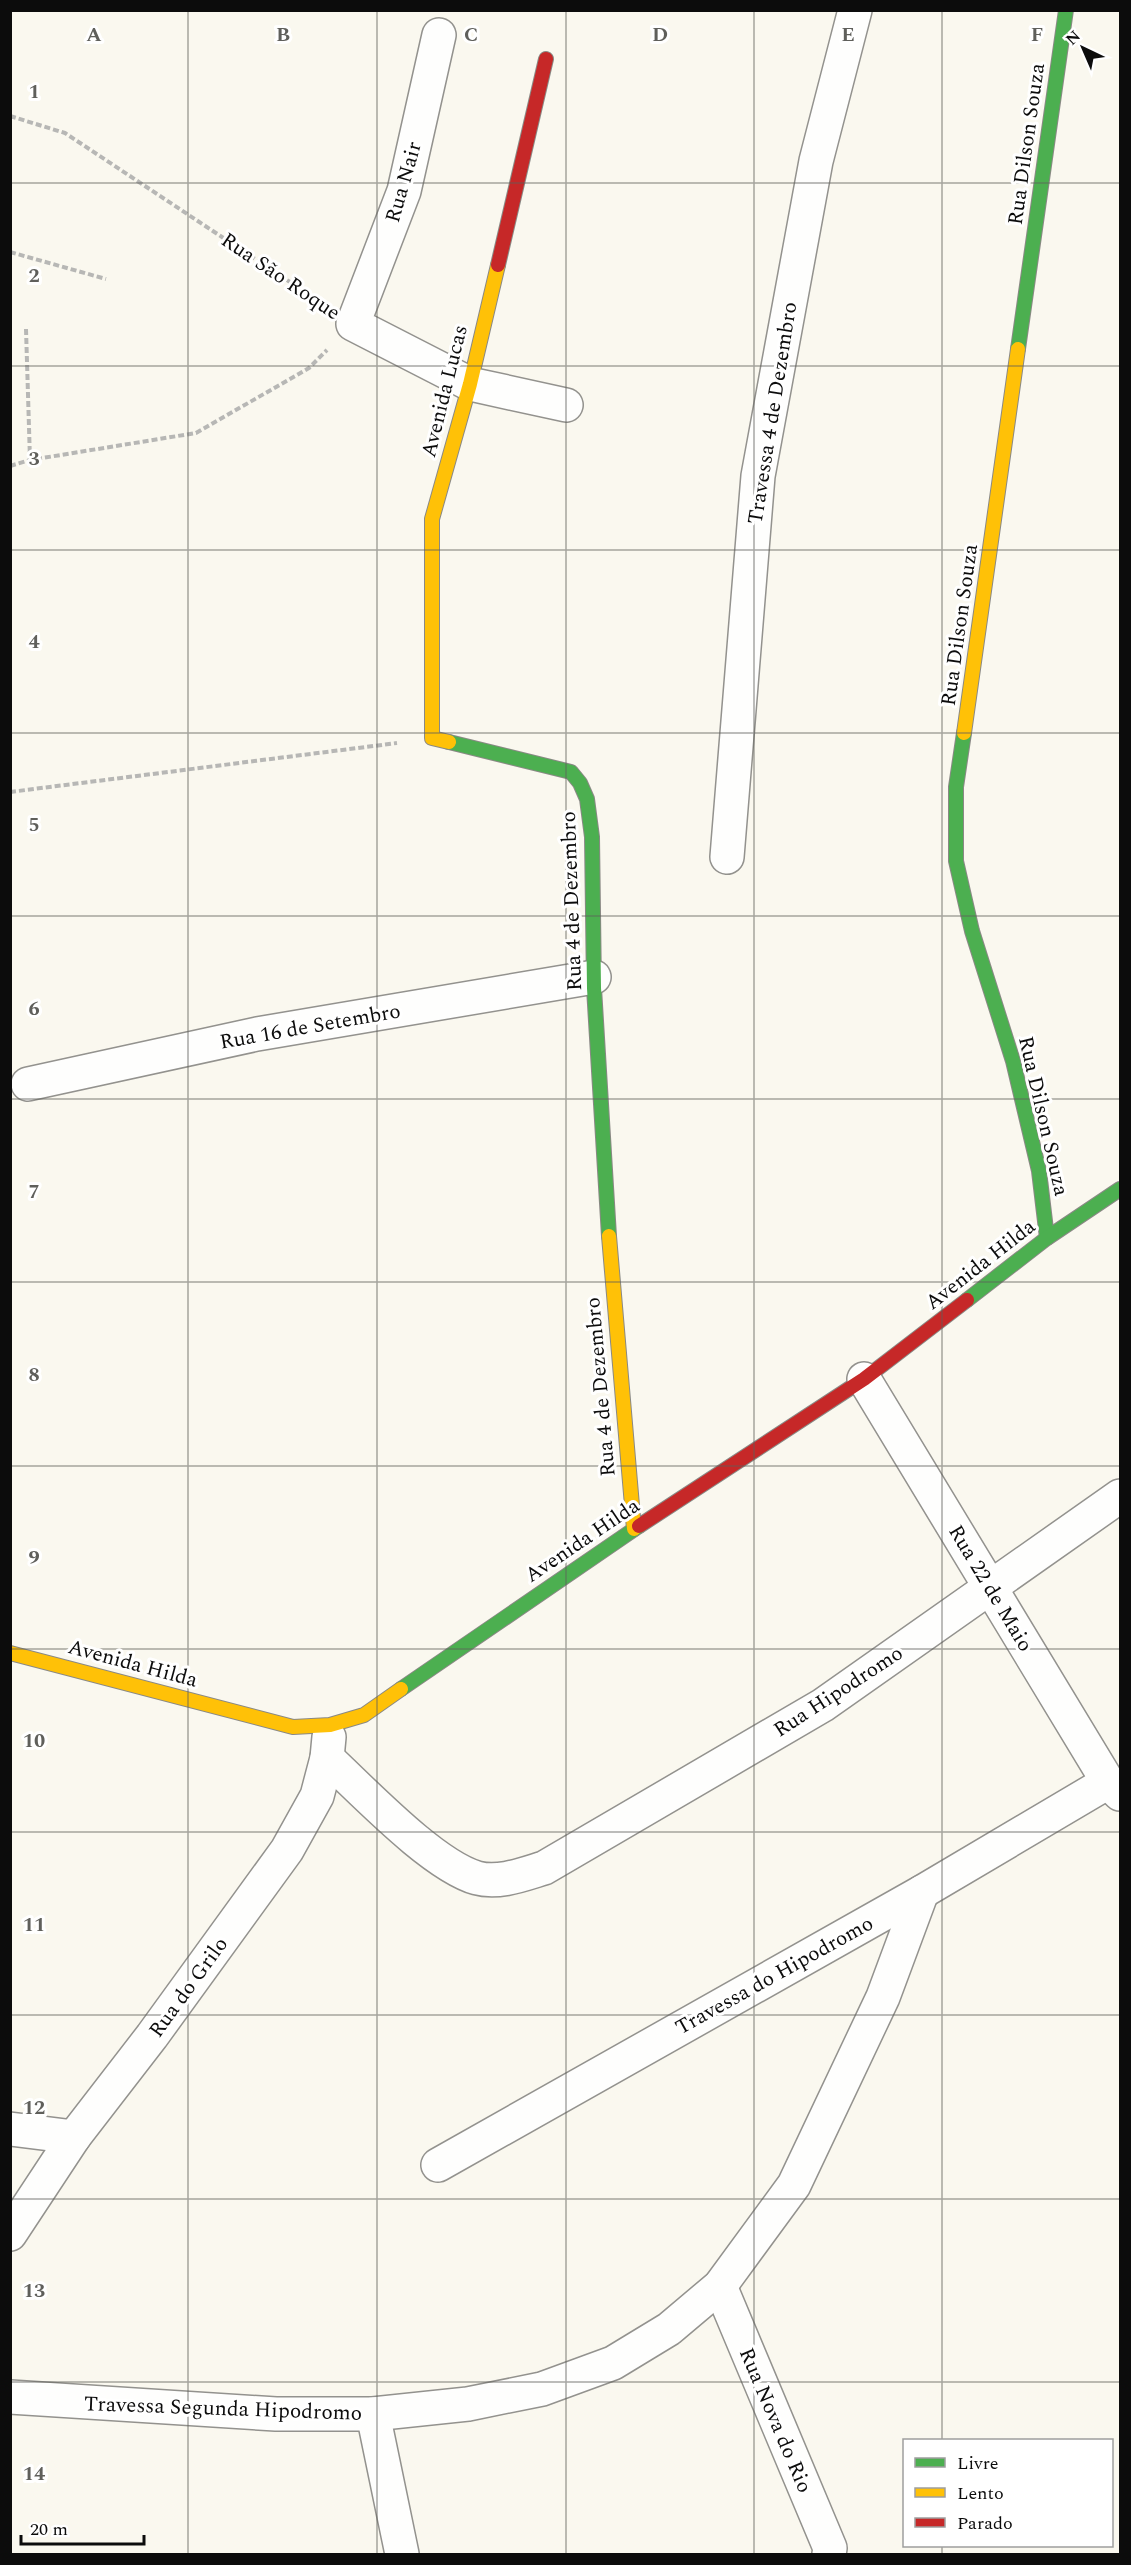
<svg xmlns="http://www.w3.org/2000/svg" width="1131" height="2565" viewBox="0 0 1131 2565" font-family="Spectral,serif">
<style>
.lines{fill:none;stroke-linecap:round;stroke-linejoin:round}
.street-casing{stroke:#93928e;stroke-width:36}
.fast-casing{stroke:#8a8985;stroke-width:16}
.slow-casing{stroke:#8a8985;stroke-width:16}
.jam-casing{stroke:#8a8985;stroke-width:16}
.path{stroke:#b7b7b5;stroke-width:4;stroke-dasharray:6 3;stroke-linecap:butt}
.street{stroke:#fefefd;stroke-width:33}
.fast{stroke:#4caf50;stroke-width:14}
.slow{stroke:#ffc107;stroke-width:14}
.jam{stroke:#c62828;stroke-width:14}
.grid{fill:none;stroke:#5f5f5b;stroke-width:1.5;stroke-opacity:0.55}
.labels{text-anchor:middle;stroke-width:6;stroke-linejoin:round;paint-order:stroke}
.street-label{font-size:21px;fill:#0c0c0c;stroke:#fff}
.grid-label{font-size:20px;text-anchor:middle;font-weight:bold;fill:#5f5f5b;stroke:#fff;stroke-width:6;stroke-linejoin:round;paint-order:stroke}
</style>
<rect width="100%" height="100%" fill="#faf8ef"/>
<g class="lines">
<defs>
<g id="street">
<path d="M439 35 404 191 353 324 470 384 566 405"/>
<path d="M727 857 758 476 816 161 855 10"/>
<path d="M28 1084 257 1034 594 977"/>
<path d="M864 1379 1108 1782 1120 1794"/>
<path d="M327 1758C363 1791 432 1865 477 1878 499 1884 524 1874 544 1868L823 1705 1120 1496"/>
<path d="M10 2129 74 2137"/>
<path d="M438 2165 922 1892 1108 1782"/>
<path d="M10 2234 74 2137 152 2036 287 1850 317 1796 327 1758 329 1737"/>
<path d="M720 2286 830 2548 829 2554"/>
<path d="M10 2397 276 2414H373L468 2404 542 2389 613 2363 669 2329 720 2286 794 2185 883 1997 922 1892"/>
<path d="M373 2414 402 2554"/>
</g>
<g id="fast">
<path d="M1018 349 1066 10"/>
<path d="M964 733 956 787V861L972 931 1013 1061 1039 1171 1047 1238"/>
<path d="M449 742 571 772 580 783 587 799 592 837 594 988 609 1236"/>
<path d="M967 1300 1047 1238 1120 1189"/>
<path d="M401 1689 639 1526"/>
</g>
<g id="slow">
<path d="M964 733 1018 349"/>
<path d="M449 742 432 738V519L470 384 498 265"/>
<path d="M609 1236 634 1529"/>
<path d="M10 1653 293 1727 330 1725 364 1715 401 1689"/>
</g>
<g id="jam">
<path d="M498 265 546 59"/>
<path d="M639 1526 864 1379 967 1300"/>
</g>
</defs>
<use href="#street" class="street-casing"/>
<use href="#fast" class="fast-casing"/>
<use href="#slow" class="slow-casing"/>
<use href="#jam" class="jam-casing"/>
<g class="path">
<path d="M10 116 65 133 320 302"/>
<path d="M10 252 106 279"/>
<path d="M26 329 30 460"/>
<path d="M10 466 30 460 196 433 309 368 327 350"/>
<path d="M10 792 397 743"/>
</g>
<use href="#street" class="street"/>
<use href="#fast" class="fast"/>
<use href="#slow" class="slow"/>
<use href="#jam" class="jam"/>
</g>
<path class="grid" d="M188 10V2554M377 10V2554M566 10V2554M754 10V2554M942 10V2440M10 183H1120M10 366H1120M10 550H1120M10 733H1120M10 916H1120M10 1099H1120M10 1282H1120M10 1466H1120M10 1649H1120M10 1832H1120M10 2015H1120M10 2199H1120M10 2382H1120M942 2546V2554"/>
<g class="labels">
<g class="street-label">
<text transform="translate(1026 144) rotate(-82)" y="7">Rua Dilson Souza</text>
<text transform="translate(403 182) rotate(-74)" y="7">Rua Nair</text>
<text transform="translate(281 276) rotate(34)" y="7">Rua São Roque</text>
<text transform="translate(444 391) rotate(-76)" y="7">Avenida Lucas</text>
<text transform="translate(772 413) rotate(-81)" y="7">Travessa 4 de Dezembro</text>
<text transform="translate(959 625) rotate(-82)" y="7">Rua Dilson Souza</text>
<text transform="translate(571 901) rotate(-92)" y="7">Rua 4 de Dezembro</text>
<text transform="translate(310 1026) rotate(-10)" y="7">Rua 16 de Setembro</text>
<text transform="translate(1044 1116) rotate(77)" y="7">Rua Dilson Souza</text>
<text transform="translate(980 1264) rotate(-38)" y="7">Avenida Hilda</text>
<text transform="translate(600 1387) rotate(-95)" y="7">Rua 4 de Dezembro</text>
<text transform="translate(582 1540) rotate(-34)" y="7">Avenida Hilda</text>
<text transform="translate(991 1588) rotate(59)" y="7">Rua 22 de Maio</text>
<text transform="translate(133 1663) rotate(15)" y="7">Avenida Hilda</text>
<text transform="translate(838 1691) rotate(-33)" y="7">Rua Hipodromo</text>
<text transform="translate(774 1975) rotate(-29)" y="7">Travessa do Hipodromo</text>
<text transform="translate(188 1987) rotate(-54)" y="7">Rua do Grilo</text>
<text transform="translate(223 2408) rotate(2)" y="7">Travessa Segunda Hipodromo</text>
<text transform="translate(776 2420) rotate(67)" y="7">Rua Nova do Rio</text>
</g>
</g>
<g class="grid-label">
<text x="94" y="41">A</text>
<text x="283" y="41">B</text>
<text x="471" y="41">C</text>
<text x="660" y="41">D</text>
<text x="848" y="41">E</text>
<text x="1037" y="41">F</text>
<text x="34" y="98">1</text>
<text x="34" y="282">2</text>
<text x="34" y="465">3</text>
<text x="34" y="648">4</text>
<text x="34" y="831">5</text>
<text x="34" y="1015">6</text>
<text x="34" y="1198">7</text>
<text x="34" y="1381">8</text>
<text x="34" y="1564">9</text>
<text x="34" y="1747">10</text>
<text x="34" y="1931">11</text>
<text x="34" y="2114">12</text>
<text x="34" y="2297">13</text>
<text x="34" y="2480">14</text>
</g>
<rect width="1131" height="2565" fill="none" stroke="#0c0c0c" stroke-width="24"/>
<rect x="903" y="2439" width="210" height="108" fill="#ffffff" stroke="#9e9e9e" stroke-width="1.5"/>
<rect x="915" y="2458" width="30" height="9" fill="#4caf50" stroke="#9e9e9e" stroke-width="1.5"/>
<text x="957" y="2469" font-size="18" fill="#0c0c0c">Livre</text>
<rect x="915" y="2488" width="30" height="9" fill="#ffc107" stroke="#9e9e9e" stroke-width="1.5"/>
<text x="957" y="2499" font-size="18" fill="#0c0c0c">Lento</text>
<rect x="915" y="2518" width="30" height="9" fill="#c62828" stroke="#9e9e9e" stroke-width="1.5"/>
<text x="957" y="2529" font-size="18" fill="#0c0c0c">Parado</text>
<g transform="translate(1083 48) rotate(316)" stroke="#ffffff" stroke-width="4.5" paint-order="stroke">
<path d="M0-4.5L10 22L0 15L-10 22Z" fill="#0c0c0c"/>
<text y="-9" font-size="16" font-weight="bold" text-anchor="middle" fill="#0c0c0c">N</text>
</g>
<path d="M21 2535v9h123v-9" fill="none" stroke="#0c0c0c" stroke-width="3"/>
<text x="30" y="2535" font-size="18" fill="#0c0c0c" stroke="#ffffff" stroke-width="4.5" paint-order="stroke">20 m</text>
</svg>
